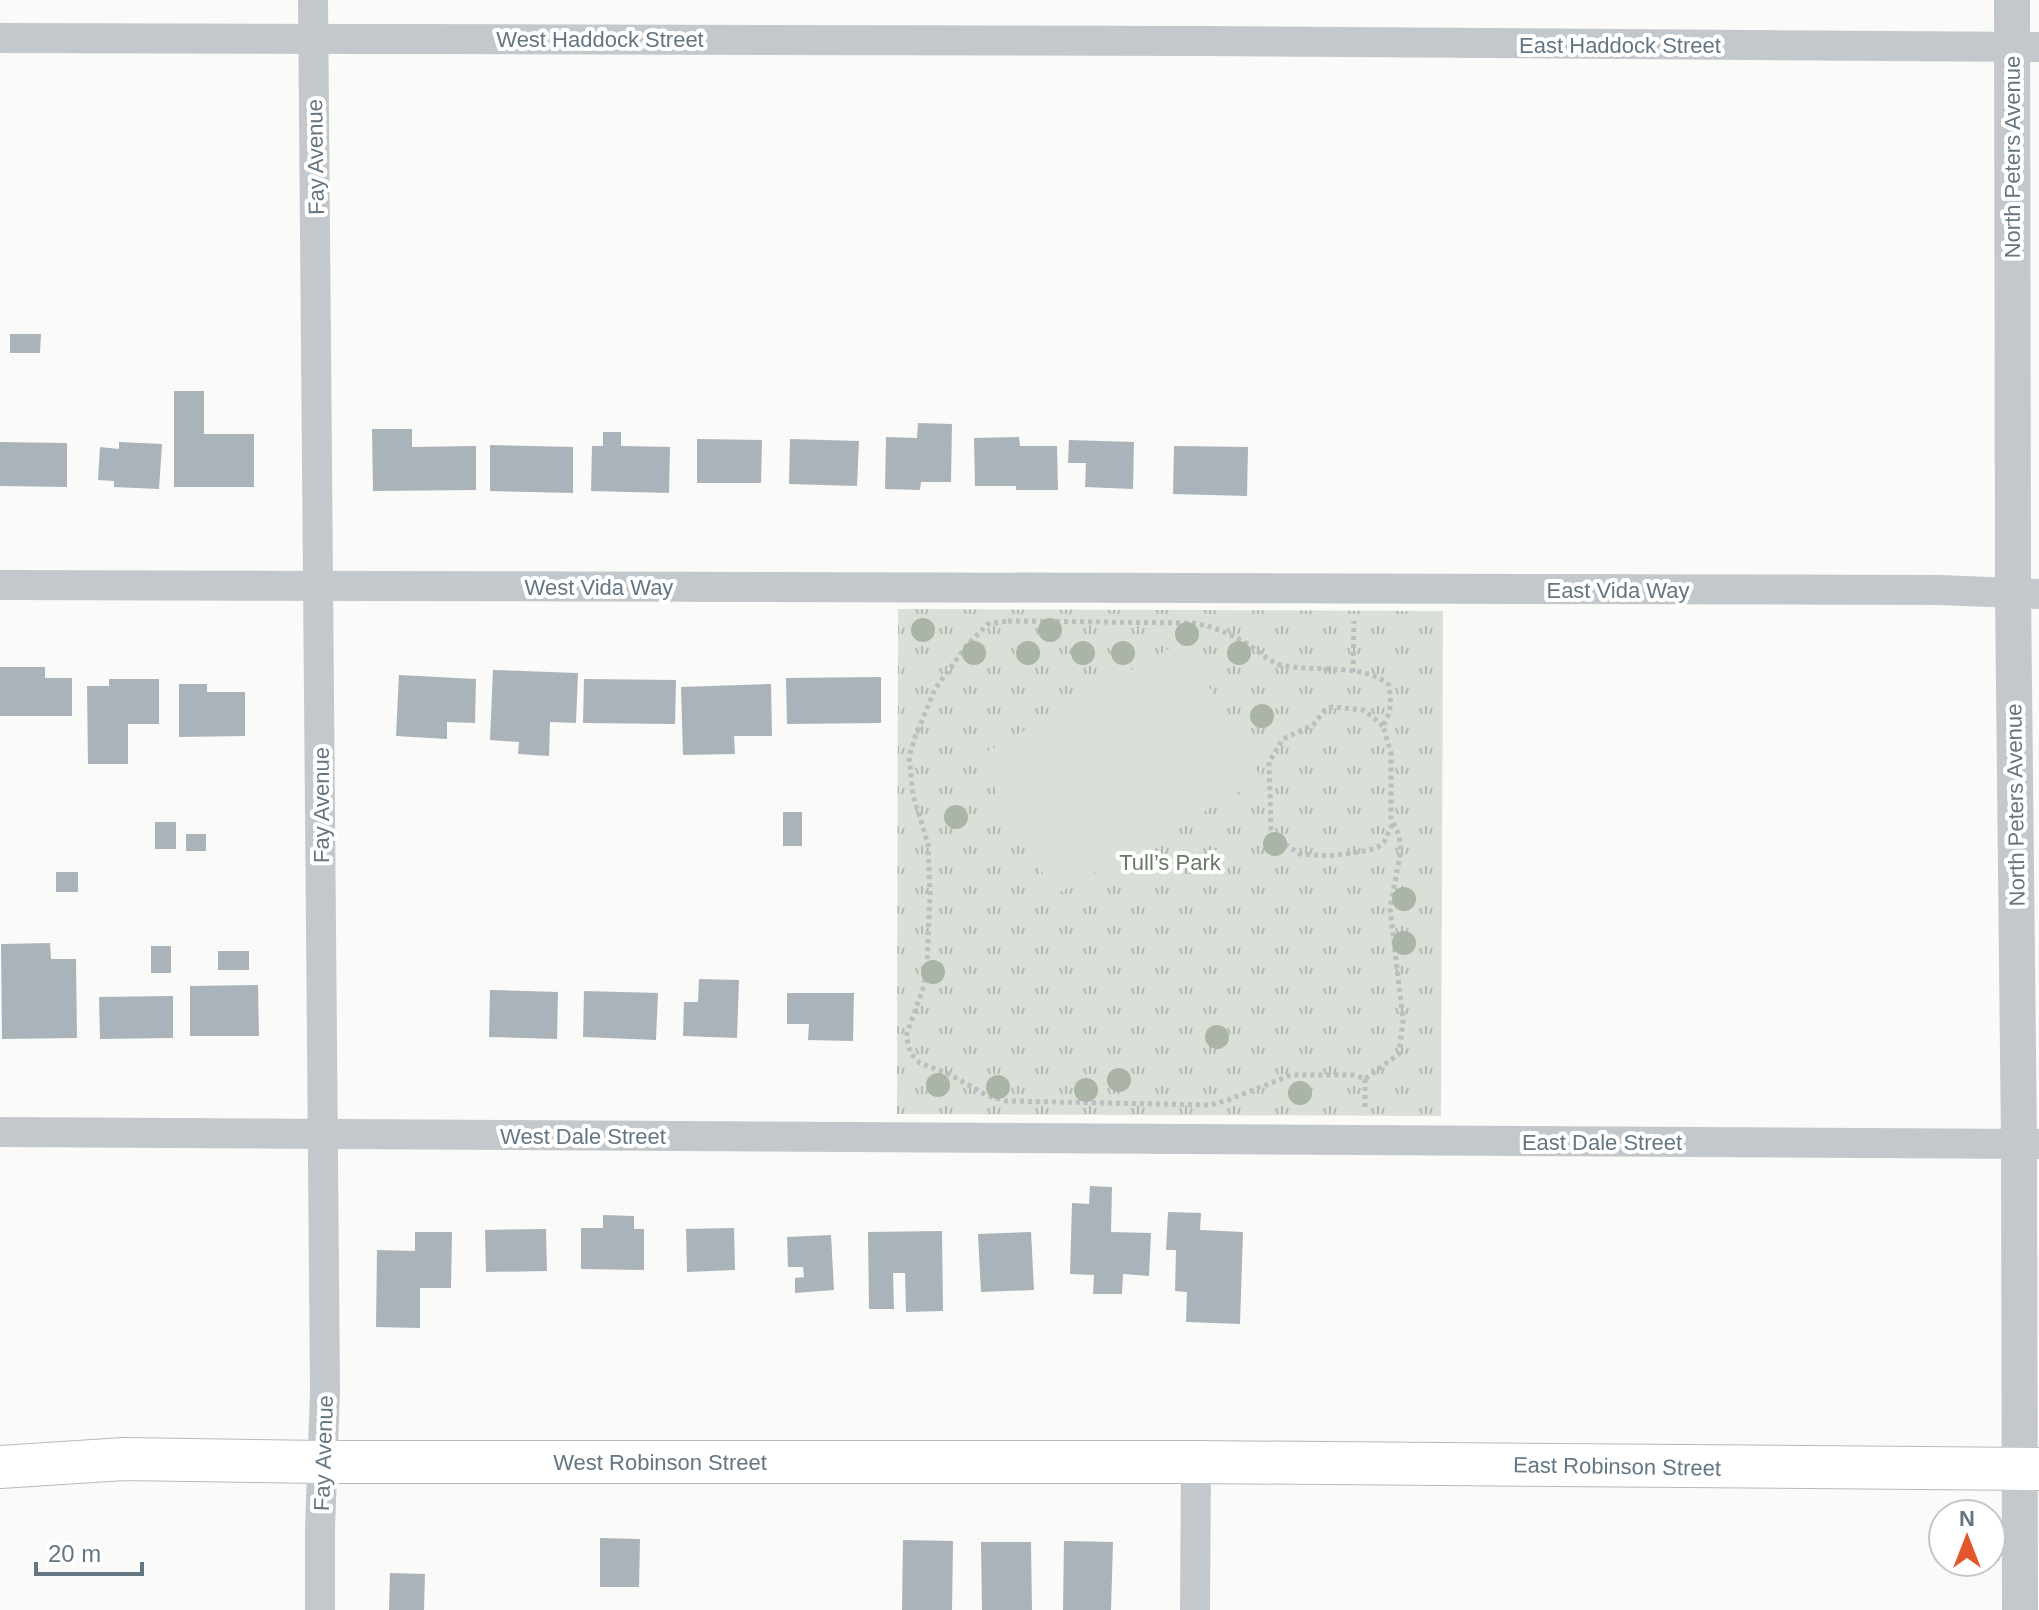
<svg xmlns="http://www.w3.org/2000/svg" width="2039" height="1610" viewBox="0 0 2039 1610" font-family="Arial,sans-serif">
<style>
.grass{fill:url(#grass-tufts)}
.pitch{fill:#dadfd7}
.building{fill:#aab3b9}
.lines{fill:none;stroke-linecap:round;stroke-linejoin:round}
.secondary-casing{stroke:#b3babf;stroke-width:44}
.path{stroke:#bbbfc2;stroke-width:5;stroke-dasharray:4 4;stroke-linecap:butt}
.minor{stroke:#c3c8cc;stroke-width:30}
.tertiary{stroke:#c3c8cc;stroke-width:36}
.secondary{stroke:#fff;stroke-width:42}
.tree{fill:#aab4a7}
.labels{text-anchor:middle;stroke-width:8;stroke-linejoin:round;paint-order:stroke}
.street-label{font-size:22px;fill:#657683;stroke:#fff}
.park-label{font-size:22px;fill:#687a64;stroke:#fff}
</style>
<defs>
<pattern id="grass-tufts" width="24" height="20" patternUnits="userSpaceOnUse" patternTransform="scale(2)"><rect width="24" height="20" fill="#dadfd7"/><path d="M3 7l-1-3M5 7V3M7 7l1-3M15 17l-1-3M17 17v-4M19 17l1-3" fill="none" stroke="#b4b9b4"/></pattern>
</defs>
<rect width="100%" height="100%" fill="#fafaf8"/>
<path class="grass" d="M898 609 1443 611 1441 1116 897 1114Z"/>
<path class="pitch" d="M1183 641 1262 779 1055 895 977 757Z"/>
<g class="building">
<path d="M10 334H41L40 353H10Z"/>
<path d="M174 391H204V434H254V487H174Z"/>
<path d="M918 423 952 424 951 482H921L920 490 885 489 886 437 917 438Z"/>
<path d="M372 429H412V447L476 446V490L373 491Z"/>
<path d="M603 432H621V446L670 447 669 493 591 491 592 446H603Z"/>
<path d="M1019 437 1020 446H1057L1058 490H1016V486H975L974 438Z"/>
<path d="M697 439 762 440 761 483H697Z"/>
<path d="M790 439 859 441 857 486 789 484Z"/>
<path d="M1069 440 1134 442 1133 489 1085 487 1086 463H1068Z"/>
<path d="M0 442 67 443V487L0 486Z"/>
<path d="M119 442 162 444 159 489 114 487V481L98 480 100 447 119 449Z"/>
<path d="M490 445 573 447V493L490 491Z"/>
<path d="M1174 446 1248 447 1247 496 1173 494Z"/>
<path d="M0 667H45V678H72V716H0Z"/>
<path d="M493 670 578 673 576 723 550 722 549 756 518 754 519 742 490 740Z"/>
<path d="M399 675 476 679 475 723 447 722V739L396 736Z"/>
<path d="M881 677V723L787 724 786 678Z"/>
<path d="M109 679H159V724H128V764H88L87 686H109Z"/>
<path d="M584 679 676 680 675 724 583 723Z"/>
<path d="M179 684H207V692H245V736L179 737Z"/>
<path d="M771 684 772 736H734L735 754 683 755 681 687Z"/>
<rect x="783" y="812" width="19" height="34"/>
<rect x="155" y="822" width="21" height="27"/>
<rect x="186" y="834" width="20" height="17"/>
<rect x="56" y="872" width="22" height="20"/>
<path d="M50 943 51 959H76L77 1038 2 1039 1 944Z"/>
<rect x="151" y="946" width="20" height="27"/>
<rect x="218" y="951" width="31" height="19"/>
<path d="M699 979 739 980 737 1038 683 1036 684 1002H698Z"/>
<path d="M258 985 259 1036H190V986Z"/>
<path d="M490 990 558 992 557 1039 489 1037Z"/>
<path d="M584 991 658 993 656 1040 583 1037Z"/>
<path d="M787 993H854L853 1041 808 1040 809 1024H787Z"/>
<path d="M173 996V1038L100 1039 99 997Z"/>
<path d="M1090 1186 1112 1187 1111 1232 1151 1233 1149 1276 1123 1274 1122 1294H1093L1094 1275 1070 1274 1072 1203 1089 1204Z"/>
<path d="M1168 1212 1201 1213 1200 1230 1243 1232 1240 1324 1186 1322 1187 1292 1175 1291 1176 1250H1166Z"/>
<path d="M603 1215 634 1216V1229H644V1270L581 1269V1228H603Z"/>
<path d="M734 1228 735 1270 687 1272 686 1229Z"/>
<path d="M546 1229 547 1271 486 1272 485 1230Z"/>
<path d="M942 1231 943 1311 906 1312 905 1273H893L894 1309H869L868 1232Z"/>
<path d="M415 1232H452L451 1288H420V1328L376 1327 377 1250 415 1251Z"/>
<path d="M1031 1232 1034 1290 981 1292 978 1234Z"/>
<path d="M831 1235 834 1290 795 1293V1278L804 1277 803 1267H788L787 1237Z"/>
<path d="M600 1538 640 1539 639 1587H600Z"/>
<path d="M903 1540 953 1541 952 1610H902Z"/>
<path d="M1064 1541 1113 1542 1111 1610H1063Z"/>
<path d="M981 1542H1031L1032 1610H982Z"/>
<path d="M390 1573 425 1574 424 1610H389Z"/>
</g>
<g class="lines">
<defs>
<path id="secondary" d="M0 1467 124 1459 322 1462H1196L2039 1469"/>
</defs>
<use href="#secondary" class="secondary-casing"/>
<g class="path">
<path d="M1008 621 1192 623C1213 626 1231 634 1249 645 1260 652 1268 661 1281 665 1314 673 1363 662 1389 685 1391 700 1392 712 1383 726L1391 753V818L1399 835 1401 850 1390 908 1403 1020 1399 1054 1365 1079 1354 1075H1291L1228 1100 1210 1105 1006 1101 986 1095 951 1075 920 1063 911 1054 906 1036 924 986 927 965 930 894 928 844 913 795 909 757 915 737 935 689 967 645 988 624Z"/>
<path d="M1353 672 1354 621"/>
<path d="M1383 726 1364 710 1332 707 1324 711 1313 725 1283 739 1269 762 1271 829 1277 839 1300 854 1329 856 1366 851 1378 847 1384 842 1392 825"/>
<path d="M1365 1079V1110"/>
</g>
<g class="minor">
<path d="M313 0 325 1392 320 1528V1610"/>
<path d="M0 38 1201 41 2039 47"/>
<path d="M0 585 1939 590 2039 594"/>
<path d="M0 1132 2039 1144"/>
<path d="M1195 1610 1196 1462"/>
</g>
<path class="tertiary" d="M2012 0 2013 593 2019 1144 2020 1610"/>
<use href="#secondary" class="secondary"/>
</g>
<g class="tree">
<circle cx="923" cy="630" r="12"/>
<circle cx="1050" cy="630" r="12"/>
<circle cx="1187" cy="634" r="12"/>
<circle cx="974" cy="653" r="12"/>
<circle cx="1028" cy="653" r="12"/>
<circle cx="1083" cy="653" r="12"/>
<circle cx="1123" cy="653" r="12"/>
<circle cx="1239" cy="653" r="12"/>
<circle cx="1262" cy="716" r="12"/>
<circle cx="956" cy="817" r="12"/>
<circle cx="1275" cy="844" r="12"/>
<circle cx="1404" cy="899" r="12"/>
<circle cx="1404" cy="943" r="12"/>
<circle cx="933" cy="972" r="12"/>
<circle cx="1217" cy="1037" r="12"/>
<circle cx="1119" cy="1080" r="12"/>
<circle cx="938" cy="1085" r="12"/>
<circle cx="998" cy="1087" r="12"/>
<circle cx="1086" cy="1090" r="12"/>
<circle cx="1300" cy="1093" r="12"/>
</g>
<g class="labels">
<g class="street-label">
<text x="600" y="47">West Haddock Street</text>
<text x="1620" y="53">East Haddock Street</text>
<text transform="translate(315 157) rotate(-91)" y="8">Fay Avenue</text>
<text transform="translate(2012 157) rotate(-90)" y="8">North Peters Avenue</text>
<text x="599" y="595">West Vida Way</text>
<text x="1618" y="598">East Vida Way</text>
<text transform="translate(321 805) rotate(-90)" y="8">Fay Avenue</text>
<text transform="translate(2015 805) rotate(-91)" y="8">North Peters Avenue</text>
<text x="583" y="1144">West Dale Street</text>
<text x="1602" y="1150">East Dale Street</text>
<text transform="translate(323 1453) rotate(-88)" y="8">Fay Avenue</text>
<text x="660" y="1470">West Robinson Street</text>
<text transform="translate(1617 1466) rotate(1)" y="8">East Robinson Street</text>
</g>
<g class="park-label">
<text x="1170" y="870">Tull’s Park</text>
</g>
</g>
<g transform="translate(1967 1538)"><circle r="38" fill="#ffffff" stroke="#c1c8cd" stroke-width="2"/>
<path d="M0-6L14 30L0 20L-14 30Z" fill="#e4572e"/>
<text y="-12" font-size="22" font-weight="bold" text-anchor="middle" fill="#657683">N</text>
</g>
<path d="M36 1562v12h106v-12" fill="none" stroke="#657683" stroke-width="4"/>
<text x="48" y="1562" font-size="24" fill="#657683" stroke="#ffffff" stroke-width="6" paint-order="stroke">20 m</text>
</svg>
